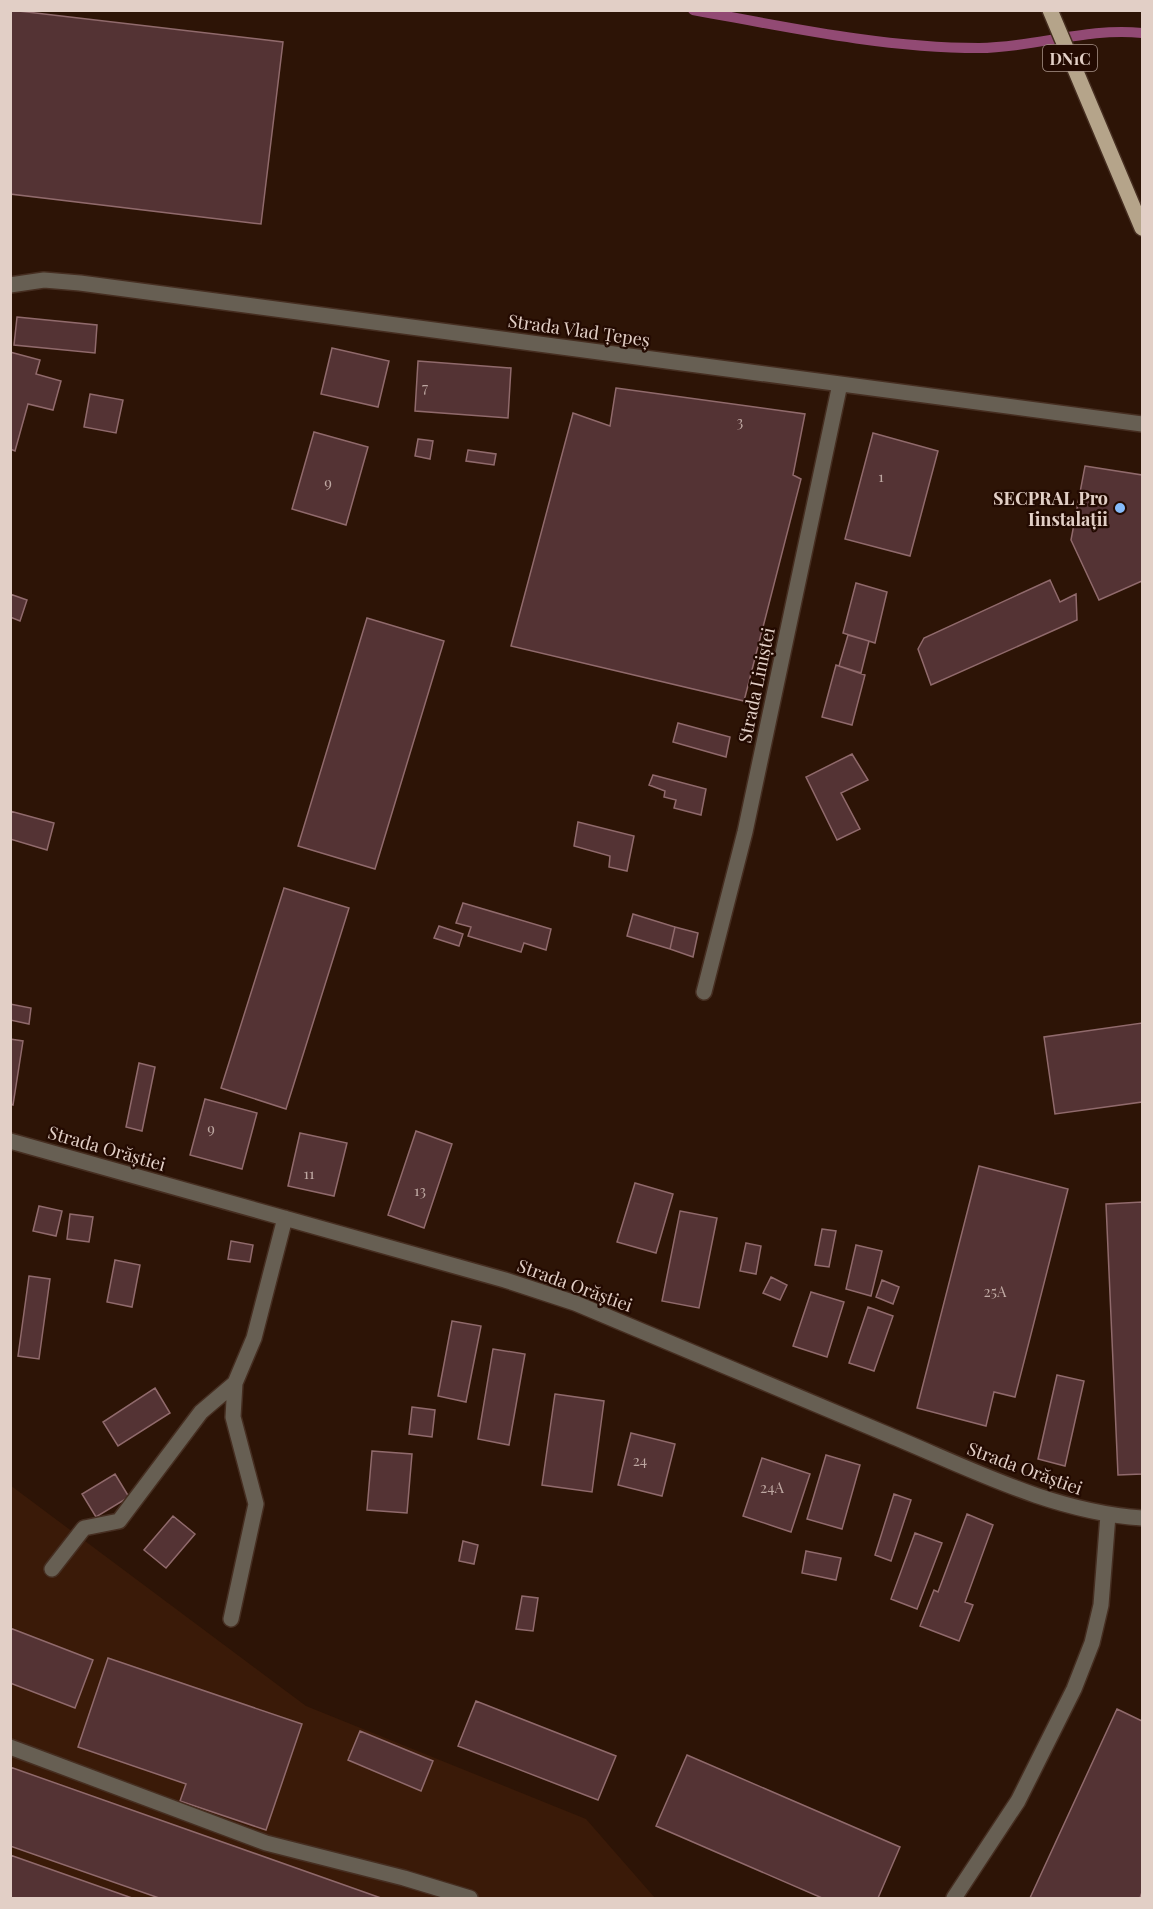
<svg xmlns="http://www.w3.org/2000/svg" width="1153" height="1909" font-family="'Playfair Display',serif">
<rect width="100%" height="100%" fill="#2d1406"/>
<path fill="#3a1a08" d="M10,1485L306,1706L586,1819L655,1898H11Z"/>
<g fill="none" stroke-linecap="round" stroke-linejoin="round">
<path stroke="#924a74" stroke-width="10" d="M693,10C787,27 883,48 979,48C1034,48 1087,27 1142,33"/>
</g>
<path fill="#543334" stroke="#906a6c" stroke-width="1.5" d="M10,10L283,42L261,224L10,194Z
M17,317L97,325L95,353L14,345Z
M332,348L389,361L378,407L321,394Z
M10,352L40,360L36,374L61,381L53,410L28,404L15,451L10,449Z
M418,361L511,368L508,418L415,411Z
M616,388L805,414L793,475L801,479L744,701L511,646L573,413L610,426Z
M90,394L123,400L116,433L84,427Z
M314,432L368,447L346,525L292,509Z
M873,433L938,451L910,556L845,539Z
M418,439L433,441L430,459L415,456Z
M468,450L496,454L494,465L466,461Z
M1085,466L1142,475V581L1099,600L1071,540Z
M1050,580L1060,602L1076,594L1077,620L931,685L918,649L924,638Z
M856,583L887,592L875,643L843,633Z
M10,594L27,600L20,621L10,617Z
M367,618L444,641L375,869L298,846Z
M848,635L869,641L861,673L839,666Z
M836,665L865,675L852,725L822,717Z
M678,723L730,737L726,757L673,742Z
M852,754L868,780L841,793L860,829L837,840L806,777Z
M653,775L706,789L701,815L674,808L676,800L664,797L665,791L649,785Z
M10,811L54,823L47,850L10,839Z
M578,822L634,836L627,871L609,867L610,856L574,846Z
M284,888L349,908L286,1109L221,1088Z
M463,903L551,929L546,950L524,943L521,952L468,936L471,927L456,923Z
M633,914L675,927L670,949L627,936Z
M439,926L463,934L459,946L434,938Z
M675,927L698,933L693,957L670,949Z
M10,1004L31,1008L29,1024L10,1020Z
M1142,1023V1102L1055,1114L1044,1037Z
M10,1039L23,1041L13,1105L10,1104Z
M139,1063L155,1067L142,1131L126,1127Z
M205,1099L257,1113L242,1169L190,1155Z
M416,1131L452,1144L424,1228L388,1215Z
M300,1133L347,1143L334,1196L288,1186Z
M979,1166L1068,1189L1015,1397L994,1392L986,1426L917,1408Z
M635,1183L673,1194L656,1253L617,1242Z
M1142,1202V1474L1118,1475L1106,1204Z
M39,1206L62,1211L56,1236L33,1231Z
M680,1211L717,1218L699,1308L662,1301Z
M70,1214L93,1217L89,1242L67,1239Z
M822,1229L836,1231L829,1267L815,1265Z
M231,1241L253,1245L250,1262L228,1259Z
M746,1243L761,1246L756,1274L740,1271Z
M856,1245L882,1251L871,1296L846,1289Z
M115,1260L140,1265L132,1307L107,1302Z
M29,1276L50,1279L39,1359L18,1356Z
M771,1277L787,1285L780,1300L763,1293Z
M882,1280L899,1287L893,1304L876,1297Z
M811,1292L844,1302L827,1357L793,1346Z
M868,1307L893,1316L874,1371L849,1363Z
M452,1321L481,1326L466,1402L438,1396Z
M493,1349L525,1354L509,1445L478,1439Z
M1057,1375L1084,1381L1065,1466L1038,1459Z
M155,1388L170,1413L118,1446L103,1422Z
M555,1394L604,1401L592,1492L542,1485Z
M412,1407L435,1410L432,1437L409,1434Z
M631,1433L675,1444L662,1496L618,1485Z
M372,1451L412,1454L407,1513L367,1510Z
M826,1455L860,1465L842,1529L807,1519Z
M762,1458L810,1474L791,1532L743,1516Z
M115,1474L129,1497L96,1517L82,1494Z
M894,1494L911,1500L891,1561L875,1555Z
M967,1514L993,1525L965,1602L973,1605L959,1641L920,1626L934,1590L938,1592Z
M173,1516L195,1534L166,1568L144,1550Z
M915,1533L942,1543L917,1609L891,1599Z
M463,1541L478,1545L474,1564L459,1561Z
M806,1551L841,1558L836,1580L802,1573Z
M522,1596L538,1598L533,1631L516,1629Z
M10,1628L93,1660L75,1708L10,1683Z
M108,1658L302,1724L266,1830L180,1801L186,1784L78,1747Z
M476,1701L616,1756L598,1800L458,1746Z
M1117,1709L1142,1721V1892L1140,1898H1030Z
M360,1731L433,1761L421,1791L348,1760Z
M687,1755L900,1847L878,1898H822L656,1826Z
M10,1767L381,1898H159L10,1846Z
M10,1855L132,1898H10Z"/>
<g fill="none" stroke-linecap="round" stroke-linejoin="round">
<g stroke="#462e21" stroke-width="18">
<path id="minor" d="M10,285L44,280L80,283L1142,424
M704,992L745,832L840,384
M10,1141L505,1280L575,1303C680,1347 784,1391 889,1435C971,1469 1053,1512 1142,1518
M52,1569L84,1528L119,1521L201,1412L235,1383L254,1338L285,1218
M231,1619L256,1504L233,1417L235,1383
M10,1747L266,1843L404,1878L470,1898
M954,1898L1018,1801L1074,1689L1092,1643L1101,1605L1108,1515"/>
</g>
<g stroke="#462e21" stroke-width="18">
<path id="major" d="M1050,10L1142,228"/>
</g>
<use href="#minor" stroke="#675f53" stroke-width="15"/>
<use href="#major" stroke="#b5a48a" stroke-width="15"/>
</g>
<circle fill="#85bbfb" stroke="#230a01" stroke-width="2" cx="1120" cy="508" r="6"/>
<g text-anchor="middle" dominant-baseline="central" stroke-width="4.5" stroke-linejoin="round" paint-order="stroke">
<g font-size="15" fill="#bea8a2">
<text x="425" y="387">7</text>
<text x="740" y="421">3</text>
<text x="881" y="476">1</text>
<text x="328" y="482">9</text>
<text x="211" y="1128">9</text>
<text x="309" y="1173">11</text>
<text x="420" y="1190">13</text>
<text x="995" y="1291">25A</text>
<text x="640" y="1460">24</text>
<text x="772" y="1487">24A</text>
</g>
<rect fill="#230a01" stroke="#a9948b" stroke-width="1.5" x="1043" y="45" width="54" height="26" rx="4.5"/>
<g font-size="16" font-weight="bold" fill="#e2cfc6">
<text x="1070" y="58">DN1C</text>
</g>
<g font-size="18" fill="#e2cfc6" stroke="#230a01">
<text transform="translate(579 330) rotate(8)">Strada Vlad Țepeș</text>
<text transform="translate(756 685) rotate(-78)">Strada Liniștei</text>
<text transform="translate(107 1148) rotate(16)">Strada Orăștiei</text>
<text transform="translate(575 1285) rotate(20)">Strada Orăștiei</text>
<text transform="translate(1025 1468) rotate(20)">Strada Orăștiei</text>
</g>
<g font-size="18" font-weight="bold" fill="#e2cfc6" stroke="#230a01" text-anchor="end">
<text x="1108" y="498">SECPRAL Pro<tspan x="1108" dy="21">Iinstalații</tspan></text>
</g>
</g>
<rect width="1153" height="1909" fill="none" stroke="#e2cfc6" stroke-width="24"/>
</svg>
